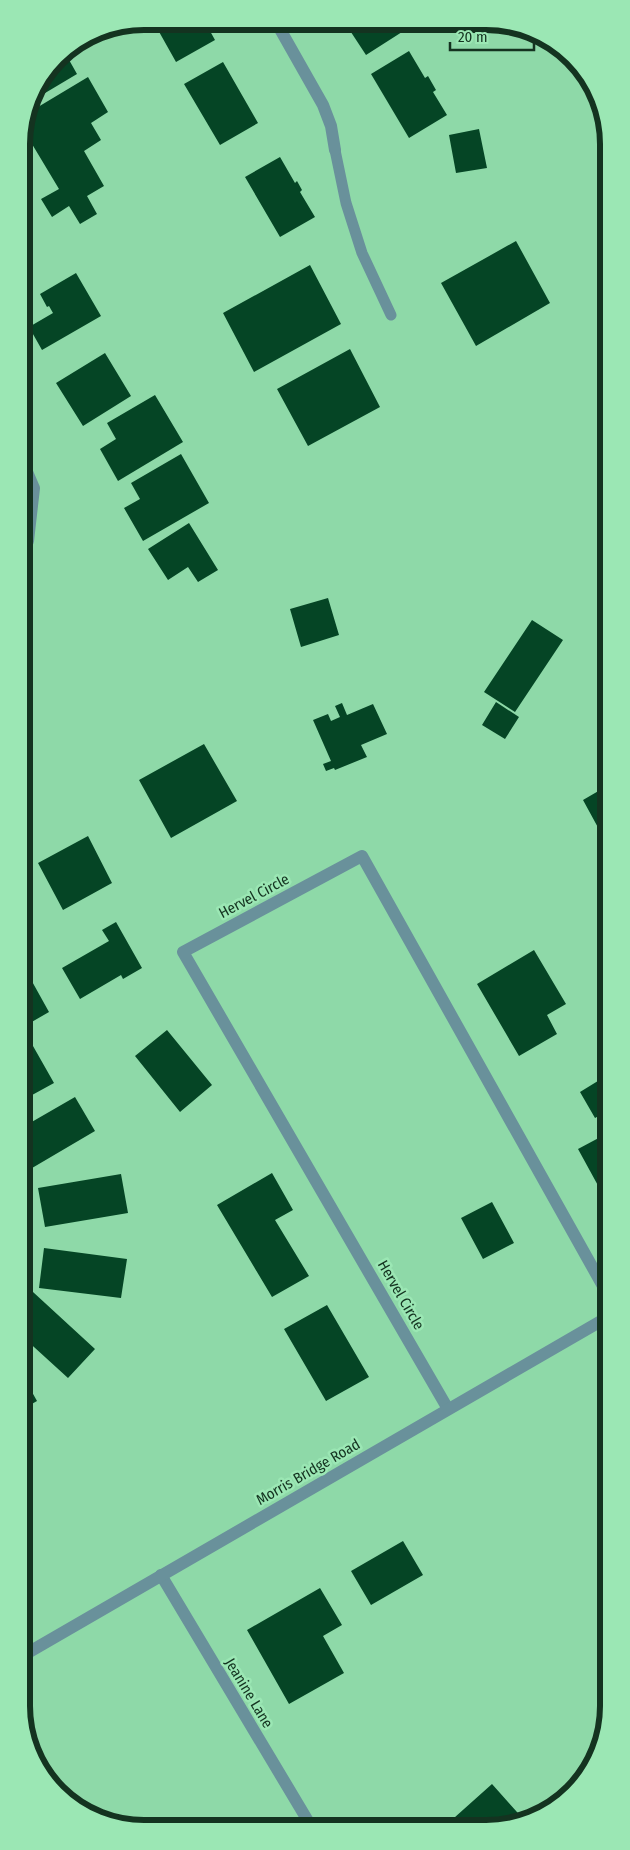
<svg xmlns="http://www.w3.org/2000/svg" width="630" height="1850" font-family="'Fira Sans Condensed',sans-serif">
<rect width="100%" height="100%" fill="#8ed9a8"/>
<path fill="#054525" d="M153,21L205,22L215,40L176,62Z
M345,23H396L402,32L366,55Z
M64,51L77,74L30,102L34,90Z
M409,51L425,78L428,76L436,90L433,92L447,115L409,138L371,74Z
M223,62L258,123L220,145L184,84Z
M88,77L108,112L91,123L101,140L84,151L104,186L87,196L97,214L80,224L69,206L52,217L41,199L59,189L23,129L28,113Z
M479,129L487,168L456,173L449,135Z
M280,157L295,183L297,181L302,190L300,192L315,217L280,237L245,177Z
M516,241L550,303L476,346L441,283Z
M310,265L341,324L254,372L223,313Z
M76,273L101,316L42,350L29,327L53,313L49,306L47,307L40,294Z
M350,349L380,407L308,446L277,389Z
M105,353L131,396L83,426L56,383Z
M155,395L183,442L118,481L100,449L116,439L107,423Z
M181,454L209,503L143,541L124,508L140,499L131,483Z
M189,523L218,570L198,582L188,567L168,580L148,549Z
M328,598L339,635L301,647L290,609Z
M532,620L563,640L515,712L484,692Z
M496,702L519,717L505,739L482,725Z
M342,703L347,715L373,704L387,734L361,745L367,757L335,770L334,768L326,771L323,764L331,761L313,720L328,714L331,721L340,717L335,706Z
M204,744L237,801L171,838L139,780Z
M607,786V844L583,800Z
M88,836L112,883L63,910L38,863Z
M116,922L142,968L123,979L121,975L80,999L62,968L109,941L102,930Z
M534,950L566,1004L547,1015L557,1034L519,1056L477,984Z
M29,976L49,1012L23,1027V979Z
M167,1030L212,1085L180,1112L135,1056Z
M33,1046L54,1083L23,1100V1052Z
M606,1076L608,1111L595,1118L580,1092Z
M75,1097L95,1131L27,1171L23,1165V1127Z
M608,1133V1187L601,1191L578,1149Z
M272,1173L293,1210L275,1220L309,1276L272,1297L217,1205Z
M121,1174L128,1213L45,1227L38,1188Z
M492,1202L514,1243L483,1259L461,1218Z
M44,1248L127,1259L121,1298L39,1288Z
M33,1292L95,1349L68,1378L23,1337V1302Z
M327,1305L369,1377L326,1401L284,1329Z
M23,1376L37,1401L23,1409Z
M403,1541L423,1575L371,1605L351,1571Z
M320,1588L342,1625L323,1636L344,1673L289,1704L247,1630Z
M492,1784L525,1821L510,1826H445Z"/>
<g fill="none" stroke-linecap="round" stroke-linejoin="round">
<path stroke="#69919b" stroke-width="11" d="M335,150L346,203L362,253L391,315"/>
<path stroke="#69919b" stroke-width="12" d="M276,22L323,105L331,126L335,150
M22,460L34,488L28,541
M448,1409L183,952L362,856L608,1295
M161,1575L311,1826"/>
<path stroke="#69919b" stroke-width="12" d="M24,1655L608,1317"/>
</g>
<g text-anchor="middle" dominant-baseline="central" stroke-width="5" stroke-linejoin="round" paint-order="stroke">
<g font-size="15" fill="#143320" stroke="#9be7b4">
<text transform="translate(254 896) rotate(-28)">Hervel Circle</text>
<text transform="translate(401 1295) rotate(60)">Hervel Circle</text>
<text transform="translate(308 1472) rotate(-30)">Morris Bridge Road</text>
<text transform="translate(249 1693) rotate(59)">Jeanine Lane</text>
</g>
</g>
<path d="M0 0H630V1850H0ZM144 30H486A114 114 0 0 1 600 144V1706A114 114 0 0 1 486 1820H144A114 114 0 0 1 30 1706V144A114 114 0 0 1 144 30Z" fill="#9be7b4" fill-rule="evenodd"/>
<path fill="none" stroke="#143320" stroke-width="6" d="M144 30H486A114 114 0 0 1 600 144V1706A114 114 0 0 1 486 1820H144A114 114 0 0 1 30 1706V144A114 114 0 0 1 144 30Z"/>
<path d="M450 42v8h84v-8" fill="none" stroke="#143320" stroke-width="2.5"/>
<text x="458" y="42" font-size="15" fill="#143320" stroke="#9be7b4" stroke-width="4" paint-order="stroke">20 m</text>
</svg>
